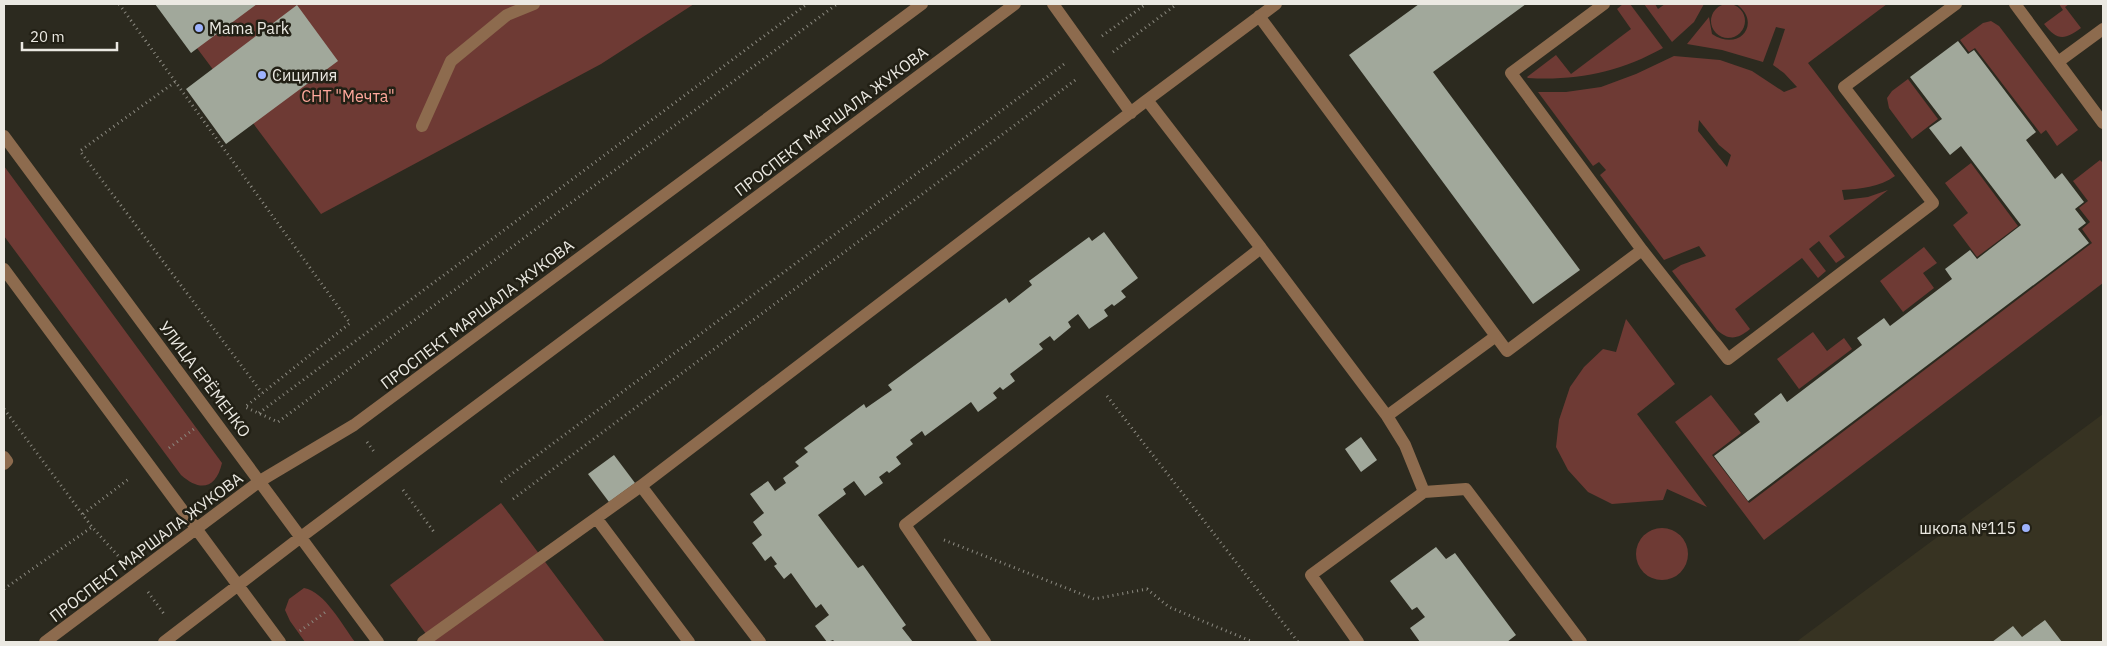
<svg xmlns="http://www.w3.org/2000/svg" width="2107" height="646" font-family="'IBM Plex Sans',sans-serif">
<rect width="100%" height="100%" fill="#2c2a1f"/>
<path fill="#373322" d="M2103,414V642H1796Z"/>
<path fill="#6e3a34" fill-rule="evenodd" d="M1711 21a17 17 0 1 1 34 0a17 17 0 1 1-34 0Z
M164,4H694L601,64L321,214Z
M1623,4H1630L1663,48C1620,72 1576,81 1528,78L1527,77L1556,55L1571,74L1631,29L1617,9Z
M1644,4H1655L1658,9L1665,4H1704L1694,22L1672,42Z
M1736,4H1887L1808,63L1895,176C1880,187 1860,189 1842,190L1844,200L1868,197L1888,190L1829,236L1845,257L1836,263L1819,241L1809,249L1826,271L1818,278L1802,258L1735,309L1750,329C1738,339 1729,341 1717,330L1672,271L1681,265L1706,256L1699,246L1664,260L1600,175L1606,170L1599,162L1593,166L1538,92H1566L1601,87L1636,74L1674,56L1720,60L1752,71L1784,92L1797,87L1784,73L1773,65L1785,29L1776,27L1763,62L1722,50L1687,44L1709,17L1712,34C1741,53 1762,21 1736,4ZM1699,120L1719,145L1731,155L1727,167L1698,131Z
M2059,4H2069L2065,7L2081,28C2065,40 2057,41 2044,24L2063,10Z
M1991,21L1999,26L2078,130L2057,146L2046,130L2041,134L1975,48L1969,52L1960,40L1983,23Z
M1908,79L1938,119L1912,139L1889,108L1887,98L1892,91Z
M2100,160L2103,163V283L1764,540L1675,422L1711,395L1741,433L1712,455L1749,503L2092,243L2082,229L2090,222L2079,208L2088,201L2073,181Z
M1971,163L2018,226L1977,257L1953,225L1968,213L1945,183Z
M4,166L222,463C216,489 200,492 181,475L4,236Z
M1924,247L1937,263L1923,273L1934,288L1903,312L1880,281Z
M1626,319L1675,384L1637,414L1707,507L1667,489L1663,500L1612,504L1588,492L1568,470L1556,447L1559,420L1570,387L1584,367L1603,349L1616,352Z
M1813,332L1827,351L1844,338L1852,349L1799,389L1777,359Z
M501,503L605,642H432L390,585Z
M1636 554a26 26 0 1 1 52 0a26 26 0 1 1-52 0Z
M304,588C325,592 342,625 355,642H305L290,621L285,610L289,599Z"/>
<path fill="#a1a89b" d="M155,4H257L191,53Z
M1419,4H1526L1433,72L1580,270L1533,304L1349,55Z
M297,5L338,61L226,144L186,89Z
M1958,41L1968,54L1974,50L2036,132L2026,140L2055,179L2062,173L2084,202L2075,209L2086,223L2078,229L2089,243L1748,501L1714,456L1760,422L1754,414L1781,393L1787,402L1862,345L1857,338L1884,318L1890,326L1952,279L1945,269L1970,250L1977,259L2021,225L1961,146L1950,155L1929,128L1942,119L1910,77Z
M1104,232L1138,278L1121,291L1126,297L1114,306L1112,304L1104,310L1108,316L1089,329L1078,314L1068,322L1071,327L1054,341L1050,336L1039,344L1043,349L1010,374L1015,381L1003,390L1000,387L993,393L997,398L978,412L971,402L925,436L922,431L910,440L913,444L896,457L901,464L889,473L887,471L879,477L883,483L865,496L854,481L843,489L846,494L818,515L858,568L863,565L906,625L902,628L913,642H835L833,640L827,642L815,626L829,615L821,604L816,608L791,573L784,579L774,566L777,564L771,556L765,561L752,543L762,535L753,522L764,513L750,494L768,481L775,491L786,483L783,478L799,466L795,462L808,452L804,448L864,404L866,408L892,390L888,385L1006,298L1009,303L1032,285L1029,281L1089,237L1092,241Z
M1361,437L1377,460L1361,472L1345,449Z
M614,455L635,483L609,502L588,474Z
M1436,547L1446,559L1455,553L1516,635L1507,642H1420L1410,628L1425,617L1417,607L1412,610L1390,581Z
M2045,620L2062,642H1992L2013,626L2022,637Z"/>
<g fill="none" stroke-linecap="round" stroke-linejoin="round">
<path stroke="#8d8b82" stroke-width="3" stroke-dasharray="1 4" stroke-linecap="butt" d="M119,4L350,323L245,407L278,422L837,4
M1102,36L1146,4
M1113,52L1177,4
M175,82L80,151L262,393
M1107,396L1298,642
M4,409L92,527L120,558
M259,413L807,4
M367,442L375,453
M169,448L194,429
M501,482L1067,62
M403,490L434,532
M513,499L1078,78
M83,514L130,478
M944,540L1094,599L1147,589L1169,607L1253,642
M4,589L92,527
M148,592L164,614
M300,631L327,611"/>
<path stroke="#8d6b4e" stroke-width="12" d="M1053,4L1131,113
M1604,4L1511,73L1642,250L1728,359L1933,203L1844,87L1956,4
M2015,4L2103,123
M1259,16L1507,351L1642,250
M2058,62L2103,29
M1147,100L1276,4
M422,126L451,61L507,15L534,4
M4,136L378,642
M1261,248L1387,416L1405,445L1424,492L1311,575L1358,642
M4,269L280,642
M1387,416L1496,336
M4,457L7,461L4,464
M1424,492L1466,489L1581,642
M597,519L689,642
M45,642L260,481L354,425L922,4
M164,642L301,537L1015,4
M423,642L641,486
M760,642L641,486L1147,100L1261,248L905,525L985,642"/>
</g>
<g fill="#9eb3fd" stroke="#222015" stroke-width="2">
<circle cx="199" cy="28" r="5"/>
<circle cx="262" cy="75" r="5"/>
<circle cx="2026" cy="528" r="5"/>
</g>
<g text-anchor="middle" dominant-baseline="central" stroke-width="5" stroke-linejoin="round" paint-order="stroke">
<g font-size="16" fill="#ebe9e2" stroke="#222015" text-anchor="start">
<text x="209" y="28">Mama Park</text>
<text x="272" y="75">Сицилия</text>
<text x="2016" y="528" text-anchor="end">школа №115</text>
</g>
<g font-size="16" fill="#ffa89c" stroke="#222015">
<text x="348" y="96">СНТ "Мечта"</text>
</g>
<g font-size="16" fill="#ebe9e2" stroke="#222015">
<text transform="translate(831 121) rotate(-37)">ПРОСПЕКТ МАРШАЛА ЖУКОВА</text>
<text transform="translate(477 314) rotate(-37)">ПРОСПЕКТ МАРШАЛА ЖУКОВА</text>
<text transform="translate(205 379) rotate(53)">УЛИЦА ЕРЁМЕНКО</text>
<text transform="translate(146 547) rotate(-37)">ПРОСПЕКТ МАРШАЛА ЖУКОВА</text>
</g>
</g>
<rect width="2107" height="646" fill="none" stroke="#ebe9e2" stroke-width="10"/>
<path d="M22 42v8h95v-8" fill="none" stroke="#ebe9e2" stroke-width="2.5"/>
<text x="30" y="42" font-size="15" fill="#ebe9e2" stroke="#222015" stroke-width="4" paint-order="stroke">20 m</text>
</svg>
